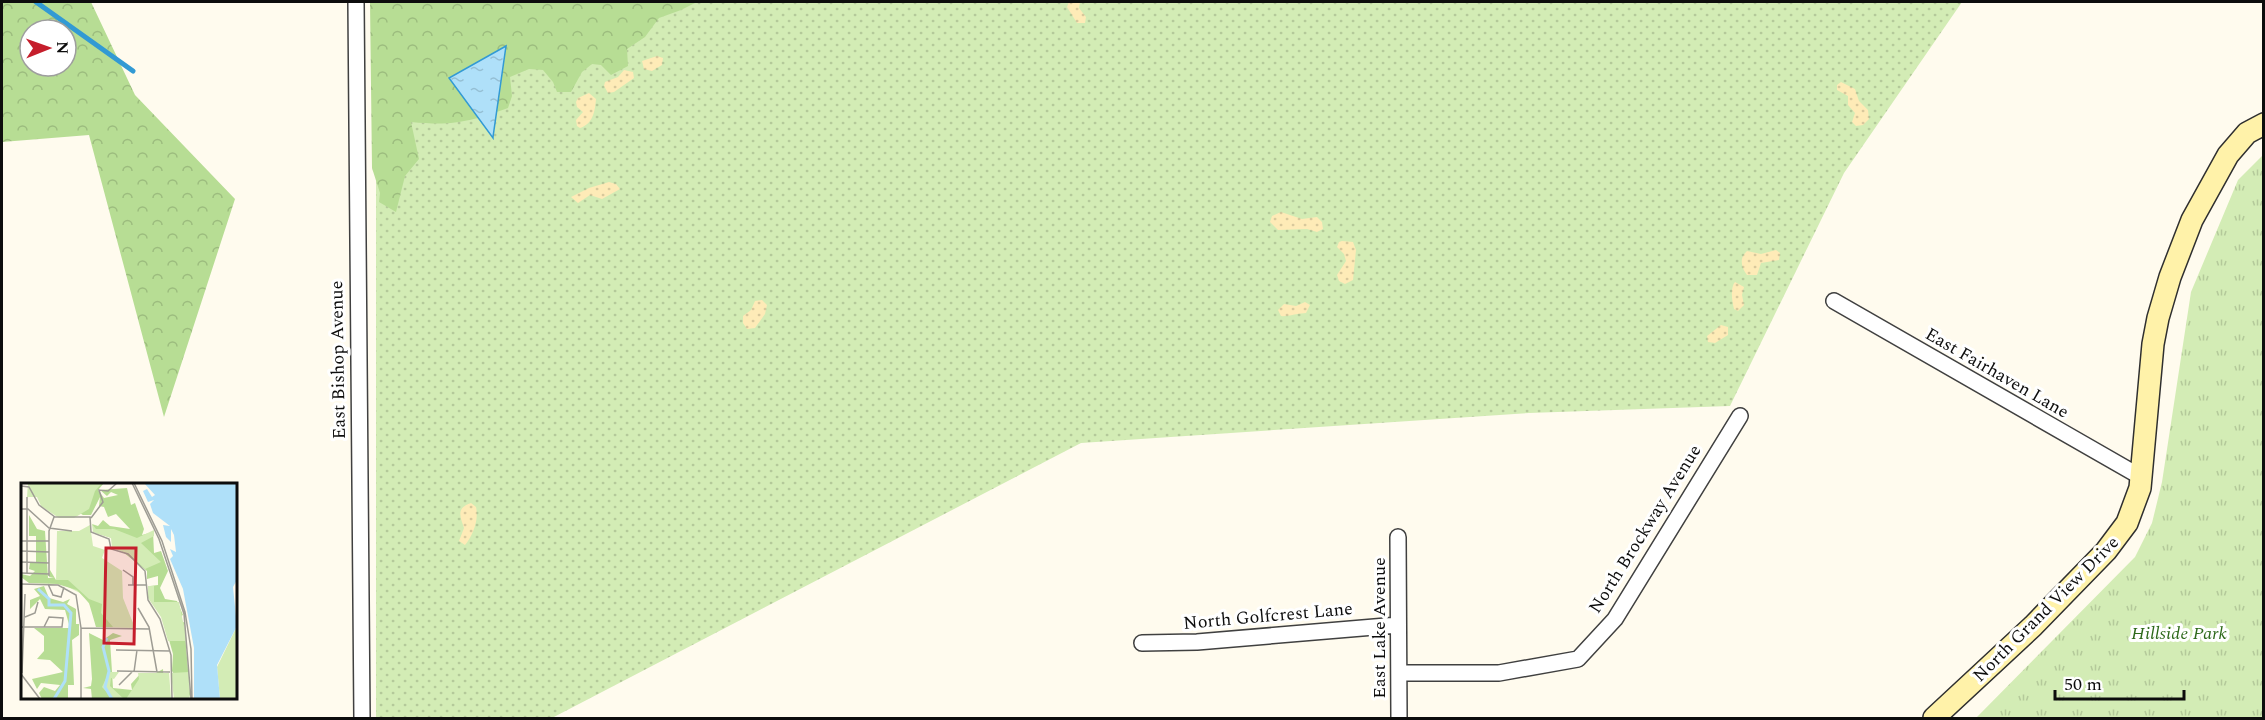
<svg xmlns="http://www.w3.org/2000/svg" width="2265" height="720" font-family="Spectral,serif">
<defs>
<pattern id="grass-dots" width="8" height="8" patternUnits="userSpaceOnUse" patternTransform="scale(1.5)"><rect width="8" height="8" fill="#d3ecb5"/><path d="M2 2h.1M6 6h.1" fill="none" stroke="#b4c99a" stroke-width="1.8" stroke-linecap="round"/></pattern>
<pattern id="forest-crowns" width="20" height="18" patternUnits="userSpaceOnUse" patternTransform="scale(1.5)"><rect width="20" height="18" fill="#b7dd94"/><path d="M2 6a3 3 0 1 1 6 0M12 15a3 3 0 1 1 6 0" fill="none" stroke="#9cbc7e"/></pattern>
<pattern id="sand-dots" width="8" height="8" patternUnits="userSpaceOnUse" patternTransform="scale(1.5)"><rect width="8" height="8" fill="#feebb7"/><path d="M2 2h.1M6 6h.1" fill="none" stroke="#d8c89c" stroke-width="1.8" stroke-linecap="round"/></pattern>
<pattern id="park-tufts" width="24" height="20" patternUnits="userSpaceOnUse" patternTransform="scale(1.5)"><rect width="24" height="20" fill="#d3ecb5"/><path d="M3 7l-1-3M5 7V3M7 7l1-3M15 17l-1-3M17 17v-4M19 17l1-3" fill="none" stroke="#b4c99a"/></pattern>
<pattern id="water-ripples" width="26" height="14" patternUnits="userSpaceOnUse" patternTransform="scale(1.5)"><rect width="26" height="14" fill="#afe0f9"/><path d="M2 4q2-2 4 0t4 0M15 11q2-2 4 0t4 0" fill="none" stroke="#95bfd4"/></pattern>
</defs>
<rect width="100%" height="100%" fill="#fffbee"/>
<path fill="url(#grass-dots)" d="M376,2H1962L1844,173L1730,406L1529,413L1081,443L552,718H376Z"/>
<path fill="url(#forest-crowns)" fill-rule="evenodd" d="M2,2H91L135,95L235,199L164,417L89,135L2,142ZM30,30H66V66H30Z
M370,2H697L681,10L659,18L645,37L627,49L628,66L611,75L601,65L592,64L582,72L571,92H557L553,82L543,70L529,69L510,77L512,96L508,108C468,122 454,126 411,122L419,159L405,176L396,212L379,202L380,193L372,168Z"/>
<path fill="url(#sand-dots)" d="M1069,2H1080L1079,8L1086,17L1085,23H1077L1067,7Z
M657,56L663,58L662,65L652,71L644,69L642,61Z
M624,70L633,72L634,78L614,92L608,93L604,86L605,82L618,77Z
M1841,82L1855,89L1859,101L1868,110L1869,119L1863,125L1856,126L1852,122L1855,113L1848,105V96L1837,90V85Z
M589,93L596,99C595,111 593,124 580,128L577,126L576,120L583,112L577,107L576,102L578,98Z
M609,182L616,184L620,189L602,199L590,195L578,203L571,197L589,188Z
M1281,212L1302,219L1317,217L1322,222L1323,229L1317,232L1307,229L1278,230L1270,222L1272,216Z
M1342,241L1353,242L1356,250L1353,280L1345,284L1339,281L1337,275L1346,261L1344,254L1337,247L1339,242Z
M1776,250L1780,253L1779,260L1761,263L1757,275H1747C1741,267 1739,258 1747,251L1761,254Z
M1735,282L1744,287L1742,295L1744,305L1738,311L1734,309C1732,301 1730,288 1735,282Z
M762,300L767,305L765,314L755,328L747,329L743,323V316L751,310L755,301Z
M1305,302L1310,305L1306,313C1300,313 1285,317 1281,316L1278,310L1284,304L1296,306Z
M1721,325L1728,327V335L1715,343L1708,342L1707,336Z
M471,503L476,507C479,520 473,535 465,545L459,541L464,528C460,516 456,508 471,503Z"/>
<path fill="url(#park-tufts)" d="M2263,155V718H1976L2135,557L2152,523L2162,482L2191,292L2238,180Z"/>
<path fill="url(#water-ripples)" stroke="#329ad4" stroke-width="1.5" d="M506,46L493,137V138L449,78Z"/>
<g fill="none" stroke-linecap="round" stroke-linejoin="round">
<path stroke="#329ad4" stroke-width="5" d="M36,2L133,71"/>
<g stroke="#404040" stroke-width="18">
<path id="street" d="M356,2L362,718
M1834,301L2141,477
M1398,537L1399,718
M1142,643L1197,642L1398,625
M1399,673H1499L1578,659L1615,619L1740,416"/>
</g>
<g stroke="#2f2f2f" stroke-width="24">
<path id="secondary" d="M1934,718L2033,626L2106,551L2127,523L2140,488L2153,344L2158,318L2170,277L2192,220L2228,155L2247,133L2264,124"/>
</g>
<use href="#street" stroke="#fff" stroke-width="15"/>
<use href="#secondary" stroke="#fff2a9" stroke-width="21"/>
</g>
<g text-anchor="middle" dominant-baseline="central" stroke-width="6" stroke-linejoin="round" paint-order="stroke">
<g font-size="18" fill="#0d0d0d" stroke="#fff">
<text transform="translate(338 360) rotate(-91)">East Bishop Avenue</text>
<text transform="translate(1997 373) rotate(30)">East Fairhaven Lane</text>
<text transform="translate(1645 529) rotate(-58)">North Brockway Avenue</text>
<text transform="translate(2046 609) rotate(-45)">North Grand View Drive</text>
<text transform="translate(1268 616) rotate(-5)">North Golfcrest Lane</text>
<text transform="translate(1379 628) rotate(-90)">East Lake Avenue</text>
</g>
<g font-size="18" font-style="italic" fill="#2d691a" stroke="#fff">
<text x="2179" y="633">Hillside Park</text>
</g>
</g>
<g transform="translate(21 483)">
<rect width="216" height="216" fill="#fffbee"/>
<path d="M69,42L72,63L84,67L81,75L101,88L102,115L114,145L75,144L73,127L61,111L35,98L36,48H58Z" fill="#d3ecb5"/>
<path d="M8,0H83L77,7L83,15L97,12L90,9L86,13L79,7L106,5L110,22L114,20L123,46L121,52L132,49L133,70L140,68L147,88L139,105L144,116L156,118L162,132L153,137L132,119L129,103L137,102V93L126,96V88L93,62L91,55L75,50L71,41L77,43L82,37L89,43L109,46L95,31L87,34L83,24L78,23L79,14L70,32H62ZM8,32L16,46L24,48L27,95H33L28,94L29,87L35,97H47L68,116L81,121L80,130L92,144H75L68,120L56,107L36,101L8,100L0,94V91L9,93L14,88L8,86L9,80H15V53H8ZM23,103L28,115L42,119L49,116L46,121L55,126V141H58V152L51,157L53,202H47V216H21L18,210L23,204L34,208L39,202L20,200L16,206L11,196L42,189L29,177L16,176L23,168V153L13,145H49L44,127L24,126L19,116L9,126V117L19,113L13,106ZM163,139L169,211L168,216L151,188L152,171L145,146ZM68,150L82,157L92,150L101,153L89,157L92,205L111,207L110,201L120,190H135L142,186L144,216H71L70,206L62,205L70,203L71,196Z" fill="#b7dd94"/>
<path d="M7,0H81L74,8L68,26L53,35H38L20,23L16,14H6ZM71,41L75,46H93L116,55L133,47V53L120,60L140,79L124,86L108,71L91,65L90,55L72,49ZM127,103H133V119H158L166,158H147L140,134L127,115ZM216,143V216H199L196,184ZM88,189H98L93,196L90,195L89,203L103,216H92L81,204ZM168,189V216H153L150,190ZM117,190H148L150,216H105L118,196Z" fill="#d3ecb5"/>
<path d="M123,0H216V97L212,104L216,143L196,182L199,216H173V165L162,106L149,76L152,73L149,66L155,69L153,52L150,46V59L145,54L142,42L149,43L132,30L129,21L133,17L127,19L122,8L126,6L131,14L134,12Z" fill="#afe0f9"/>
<path fill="none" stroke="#afe0f9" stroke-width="3" d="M17,106L28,116V122H43L50,130L44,198L33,216M86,155L82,164L88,188L84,204L91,216"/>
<path fill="none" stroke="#9e9c94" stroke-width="1.5" d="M111,0L138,56L163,131L170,216M113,0L141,58L164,129L170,166L171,216M0,3L8,4L18,22L34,34H69L70,49L88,56L90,66L107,71L124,88L127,117L139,136L150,172L151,216M0,26H7L28,45L51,48M70,35L82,19L78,7L87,8L96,0M0,58H28M0,68L28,69M0,79L28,80M102,87L112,94V102M0,90L28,91M6,90V14M28,93V48L33,34M0,101L37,102L55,112L60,145V216M27,101L32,112L40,114L43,104M107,102H126M117,125L128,144L136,189M4,134L14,130L17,119M0,144H41L42,135L28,134L23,144M60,145L129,146M95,167L149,168M96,188L149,189M113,189L116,167M1,190L4,111M0,191L19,216M98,202L111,189"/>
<path fill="#c51e2c" fill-opacity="0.15" stroke="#c51e2c" stroke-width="3" d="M85,65H115L113,161L83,160Z"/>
<rect width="216" height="216" fill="none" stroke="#0d0d0d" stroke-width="3"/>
</g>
<rect width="2265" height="720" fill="none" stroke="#0d0d0d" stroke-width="6"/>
<g transform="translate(48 48) rotate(89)"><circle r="28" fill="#ffffff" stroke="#9e9e9e" stroke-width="1.5"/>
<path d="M0-4.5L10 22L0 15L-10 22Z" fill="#c51e2c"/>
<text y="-9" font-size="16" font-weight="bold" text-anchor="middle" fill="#0d0d0d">N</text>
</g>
<path d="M2055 690v9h129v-9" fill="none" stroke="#0d0d0d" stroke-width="3"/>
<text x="2064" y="690" font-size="18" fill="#0d0d0d" stroke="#ffffff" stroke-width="4.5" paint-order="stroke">50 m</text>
</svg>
